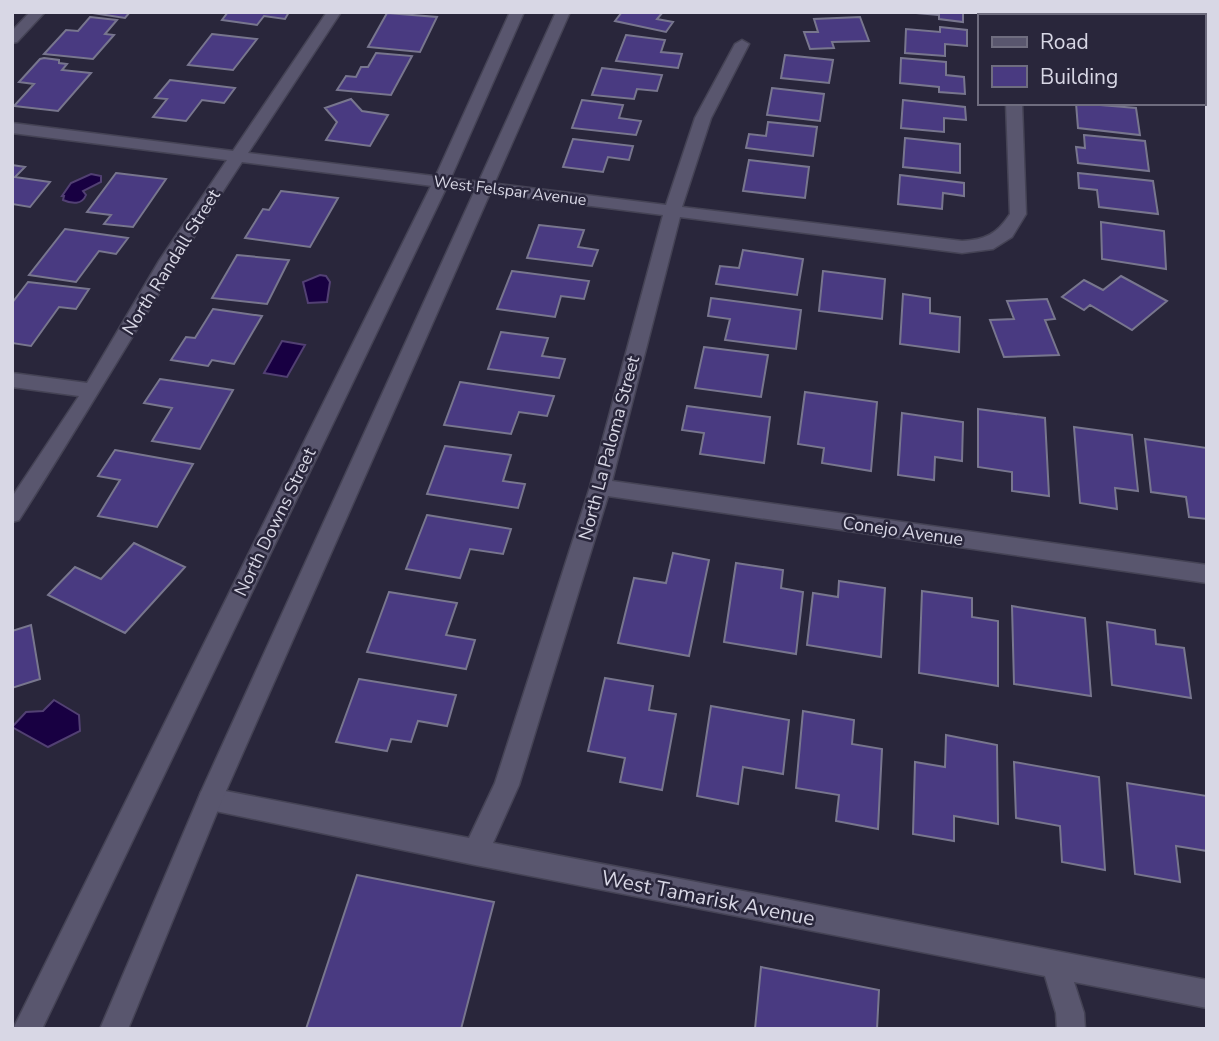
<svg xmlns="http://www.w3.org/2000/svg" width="1219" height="1041" font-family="'Nunito Sans',sans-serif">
<rect width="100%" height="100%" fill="#29263b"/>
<path fill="#180042" stroke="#524073" stroke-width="2" d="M91,174L101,176V182L83,191L86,195C82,205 72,204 63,200L64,196H62L71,183Z
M320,275L326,276L330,282L327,302L308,303L303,282Z
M282,341L305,345L287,377L264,373Z
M54,700L79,715L80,731L48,747L12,727L26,712L43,711Z"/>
<path fill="#493a81" stroke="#78768e" stroke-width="2" d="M86,12H130L125,18Z
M228,12H289L285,19L264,16L257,25L222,20Z
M622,12H663L657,19L673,22L666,32L615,21Z
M963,12V22L939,19V15L916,13Z
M1085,12H1123V16H1085Z
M387,13L437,17L420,52L368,47Z
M90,17L117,20L105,34L114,35L93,59L44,54L66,30L78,31Z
M860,17L869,41L832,42L834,48L810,49L804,32H818L814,19Z
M940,27L967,30V46L945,44V56L905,53L906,29L940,32Z
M212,34L257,39L233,70L188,65Z
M626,35L665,40L661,52L682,54L678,68L616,61Z
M376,53L412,56L391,95L337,90L346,76L356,77L361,67H368Z
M785,55L833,60L829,83L781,78Z
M44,58L59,60V63L67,64L62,70L91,73L58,111L14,106L34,84L19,82L40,59Z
M901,58L946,62V75L964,77L965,94L939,92V87L900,83Z
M602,68L662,75L657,91L637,89L634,99L592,95Z
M170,80L235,88L224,103L202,100L186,121L153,117L167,99L155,98Z
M772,88L824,94L820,121L767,115Z
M351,99L362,111L388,115L370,146L326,140L337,122L325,108Z
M582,100L623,105L619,118L641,121L636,135L572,128Z
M903,100L965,107L966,120L944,118V132L901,128Z
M1076,103L1136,108L1140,135L1078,128Z
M768,122L817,127L813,156L746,148L749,134L766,136Z
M1084,135L1145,141L1149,171L1078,163L1076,147L1085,148Z
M905,138L960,144V173L903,167Z
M573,139L633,146L629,160L608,157L603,172L563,167Z
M749,160L809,167L805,198L743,191Z
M12,165L25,167L15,177L50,182L30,207L12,204Z
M116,173L166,179L133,227L104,224L111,215L87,212Z
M1078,173L1153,181L1158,214L1099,207L1097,190L1079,188Z
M900,175L964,183V196L943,193L942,209L898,204Z
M281,191L338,198L310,247L245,238L263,209L269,210Z
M1101,222L1164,231L1166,269L1102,259Z
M539,225L584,230L578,247L598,250L592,266L527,258Z
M65,229L128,238L116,254L99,251L76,282L29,275Z
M743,250L803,259L797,295L716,284L720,266L739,268Z
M237,255L289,260L267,304L212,298Z
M512,271L589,281L584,299L561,296L555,317L497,309Z
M823,271L885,279L882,319L819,311Z
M1121,276L1167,301L1132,330L1090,305L1084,310L1062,297L1084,280L1103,290Z
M28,282L89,289L76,309L59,307L31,346L12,343V303Z
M903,294L930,298V313L960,317L959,352L900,344Z
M711,298L801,310L796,349L725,340L730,319L708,316Z
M1047,299L1055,319L1045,320L1059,355L1004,357L990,320L1014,319L1007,301Z
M213,309L262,316L234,364L212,360L208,366L171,360L186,337L195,338Z
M501,332L548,338L542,356L565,359L559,378L488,369Z
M704,347L768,355L761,397L695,388Z
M160,379L233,390L200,449L152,441L172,408L144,403Z
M460,382L554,396L547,416L519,412L511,434L444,425Z
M805,392L877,402L871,471L822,463L824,448L798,444Z
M687,406L770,417L764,463L700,454L704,433L682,430Z
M978,409L1045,418L1049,496L1012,491V472L978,467Z
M902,413L963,422L962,461L935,457L934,480L898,475Z
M1074,427L1132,435L1138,491L1115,488L1117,509L1080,503Z
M1145,439L1207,448V519L1189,517L1186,497L1151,492Z
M445,446L511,455L503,481L525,484L518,508L427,494Z
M115,450L193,464L157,527L98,516L120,480L98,476Z
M427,515L511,529L503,554L470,549L460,578L406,569Z
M134,543L185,567L125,633L48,595L75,567L101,579Z
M673,553L709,560L689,656L618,643L634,578L666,583Z
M736,563L783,570L781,588L803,592L796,654L724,642Z
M839,581L885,588L881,657L807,645L813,593L838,597Z
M922,591L972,598V617L998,621V686L919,673Z
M389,592L457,603L446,635L475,640L466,669L367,652Z
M1012,606L1085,618L1091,696L1014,684Z
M1107,622L1155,630L1156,644L1184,648L1191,698L1112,685Z
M31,625L40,679L12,688V631Z
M605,678L653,686L649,710L676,714L662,790L620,782L625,758L588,751Z
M359,679L456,695L447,726L418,721L411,742L391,739L387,751L336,742Z
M711,706L789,720L783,774L743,767L738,804L697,796Z
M803,711L854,720L852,744L882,749L878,829L836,821L839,795L796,788Z
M946,735L997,745L998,824L954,816V841L913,834L915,762L945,767Z
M1014,762L1099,777L1105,870L1062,862L1060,826L1016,818Z
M1127,783L1207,796V851L1176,846L1180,882L1135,874Z
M357,875L494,902L461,1029H306Z
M761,967L879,990L877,1029H755Z"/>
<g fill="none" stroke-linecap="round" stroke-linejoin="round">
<g stroke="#454355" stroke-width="3">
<path id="minor" d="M30,12H45L17,42L12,43V31Z
M327,12H341L248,153L666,205L695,118L735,44L742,40L749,44L711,118L682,207L962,241C985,240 997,234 1010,214L1006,103H1022L1026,214L1012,237L993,249L962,253L680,217L612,481L1207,565V583L608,496L519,785L493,843L1207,980V1008L1074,982L1084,1013L1085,1029H1057L1056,1013L1045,976L475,865L201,808L198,800L201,792L210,788L469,838L495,783L590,487L663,215L242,162C165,279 95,401 19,520L12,522V497L79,396L12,387V373L87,383L159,261L227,160L12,133V123L233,151Z
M1004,12H1018V16H1004Z"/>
</g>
<g stroke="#454355" stroke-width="3">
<path id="secondary" d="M510,12H524L449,182L42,1029H13L433,182Z
M556,12H570L222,800L128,1029H100L201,792Z"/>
</g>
<use href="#minor" fill="#59566e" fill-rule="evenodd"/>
<use href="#secondary" fill="#59566e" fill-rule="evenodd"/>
</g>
<g text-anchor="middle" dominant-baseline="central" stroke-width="5" stroke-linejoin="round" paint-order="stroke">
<g font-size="16" fill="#d8d7e5" stroke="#29263b">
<text transform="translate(510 191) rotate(7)">West Felspar Avenue</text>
</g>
<g font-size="18" fill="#d8d7e5" stroke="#29263b">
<text transform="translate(171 262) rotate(-58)">North Randall Street</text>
<text transform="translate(609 448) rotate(-75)">North La Paloma Street</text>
<text transform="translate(275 522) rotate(-64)">North Downs Street</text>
<text transform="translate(903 531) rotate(8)">Conejo Avenue</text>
</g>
<g font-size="21" fill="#d8d7e5" stroke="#29263b">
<text transform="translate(708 898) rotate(11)">West Tamarisk Avenue</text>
</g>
</g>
<rect width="1219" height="1041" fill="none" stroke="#d8d7e5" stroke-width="28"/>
<rect x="978" y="14" width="228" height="91" fill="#29263b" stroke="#6f6d7f" stroke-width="2"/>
<rect x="992" y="37" width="35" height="10" fill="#59566e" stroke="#6f6d7f" stroke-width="2"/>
<text x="1040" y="49" font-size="21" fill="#d8d7e5">Road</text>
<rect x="992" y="66" width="35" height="21" fill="#493a81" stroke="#6f6d7f" stroke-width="2"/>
<text x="1040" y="84" font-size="21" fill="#d8d7e5">Building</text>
</svg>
